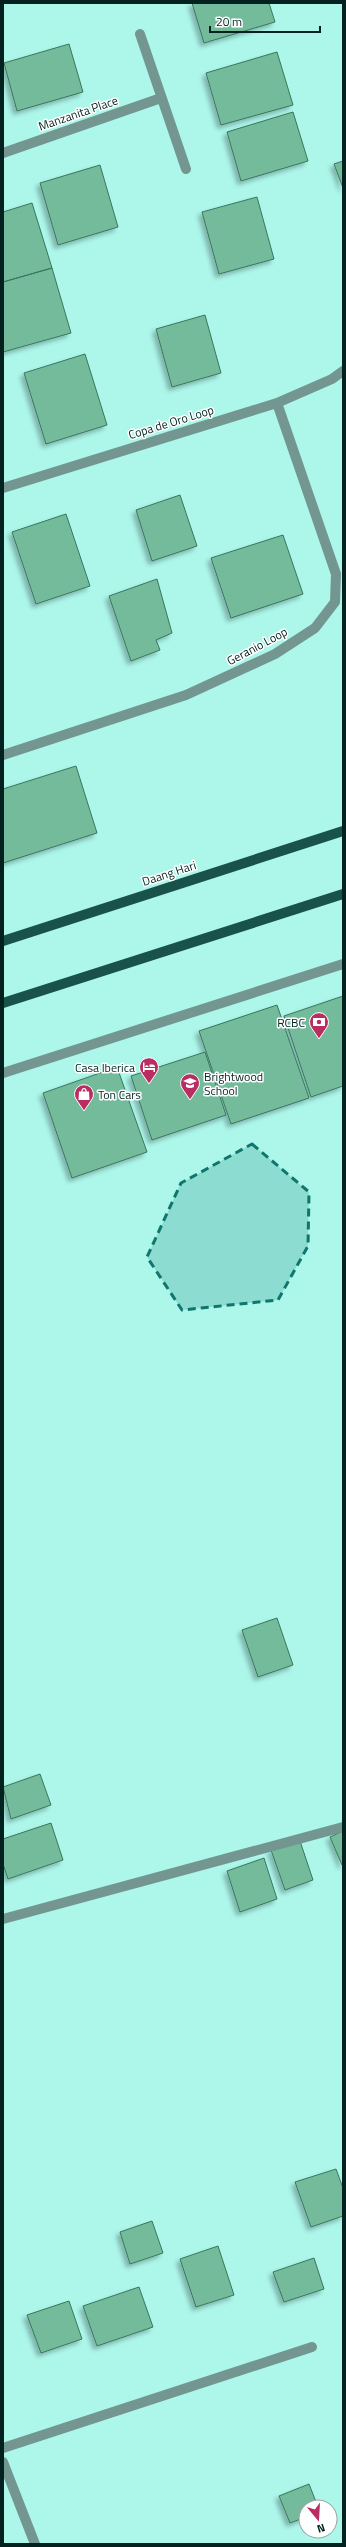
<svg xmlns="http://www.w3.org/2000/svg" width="346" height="2547" font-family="'Titillium Web',sans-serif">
<defs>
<filter id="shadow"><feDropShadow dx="-3.5" dy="3.5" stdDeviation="2" flood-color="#0004"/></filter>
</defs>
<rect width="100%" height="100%" fill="#acf6ea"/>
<path fill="#73bb9b" stroke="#3b765d" filter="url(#shadow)" d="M192,3H269L275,22L204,43Z
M69,44L83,92L17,111L4,63Z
M277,52L293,105L221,125L206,73Z
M293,112L308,161L241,181L227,132Z
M343,161V188L334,164Z
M100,165L118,227L58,245L40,183Z
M257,197L274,259L219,274L202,212Z
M32,203L52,268L3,282V212Z
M52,268L71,333L3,352V282Z
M205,315L221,373L172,387L156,329Z
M85,354L107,425L46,444L24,373Z
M180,495L197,546L152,561L136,510Z
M66,514L90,586L36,604L12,532Z
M283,535L303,594L231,618L211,558Z
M157,579L172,633L156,640L160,650L131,661L109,596Z
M76,766L97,833L3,863V789Z
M343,996V1086L311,1097L284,1016Z
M277,1005L309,1098L231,1124L199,1031Z
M205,1052L226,1115L152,1140L131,1076Z
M117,1067L147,1152L72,1178L43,1093Z
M277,1618L293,1665L258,1677L242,1630Z
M40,1774L51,1805L11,1819L3,1787Z
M51,1823L63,1860L8,1879L3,1864V1839Z
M343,1831V1865H342L330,1837Z
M300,1841L313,1880L285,1890L271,1850Z
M264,1858L277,1899L240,1912L227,1871Z
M336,2169L343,2188V2216L311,2227L295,2182Z
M152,2221L163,2253L130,2264L120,2232Z
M218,2246L234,2295L196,2307L180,2259Z
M314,2258L324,2289L284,2302L273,2272Z
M139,2287L153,2327L97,2346L83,2306Z
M69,2301L82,2339L41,2353L27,2315Z
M309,2484L318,2507H306V2517L290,2523L279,2496Z"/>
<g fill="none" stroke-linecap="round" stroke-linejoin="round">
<path stroke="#739690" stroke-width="10" d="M140,34L186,169
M3,153L161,98
M3,488L277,403L332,379L343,371
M3,755L186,695L275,654L315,628L335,602L336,574L277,403
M3,1073L343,964
M3,1919L343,1827
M3,2448L312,2347
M3,2462L35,2544"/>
<path stroke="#18524b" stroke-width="10" d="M3,941L343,831
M3,1003L343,894"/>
</g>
<path fill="#0f766e" fill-opacity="0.2" stroke="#0f766e" stroke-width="3" stroke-dasharray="8 5" stroke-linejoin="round" d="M252,1144L309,1192L308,1246L278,1300L182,1310L147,1257L181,1183Z"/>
<defs>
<g id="bank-pin" transform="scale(1)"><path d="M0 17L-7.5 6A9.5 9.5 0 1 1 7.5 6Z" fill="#ba2d61" stroke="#fff"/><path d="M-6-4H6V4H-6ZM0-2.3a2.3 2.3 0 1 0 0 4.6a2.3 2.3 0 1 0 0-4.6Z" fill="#fff"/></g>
<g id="hotel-pin" transform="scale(1)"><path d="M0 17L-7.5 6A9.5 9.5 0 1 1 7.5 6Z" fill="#ba2d61" stroke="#fff"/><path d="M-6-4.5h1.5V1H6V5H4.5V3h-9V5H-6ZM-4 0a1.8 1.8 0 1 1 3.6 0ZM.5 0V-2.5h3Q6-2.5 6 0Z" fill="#fff"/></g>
<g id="school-pin" transform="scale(1)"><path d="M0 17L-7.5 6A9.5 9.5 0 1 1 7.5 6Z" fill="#ba2d61" stroke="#fff"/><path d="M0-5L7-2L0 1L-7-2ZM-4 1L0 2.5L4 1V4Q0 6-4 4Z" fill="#fff"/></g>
<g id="shop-pin" transform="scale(1)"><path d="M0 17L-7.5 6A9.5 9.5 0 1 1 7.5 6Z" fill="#ba2d61" stroke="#fff"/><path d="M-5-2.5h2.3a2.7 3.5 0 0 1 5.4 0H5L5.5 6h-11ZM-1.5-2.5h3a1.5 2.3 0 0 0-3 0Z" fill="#fff"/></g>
</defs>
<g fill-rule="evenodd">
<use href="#bank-pin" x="319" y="1022"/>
<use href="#hotel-pin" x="149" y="1067"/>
<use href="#school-pin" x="190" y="1083"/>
<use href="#shop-pin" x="84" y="1094"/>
</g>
<g text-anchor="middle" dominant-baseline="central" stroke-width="3" stroke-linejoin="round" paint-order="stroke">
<g font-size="12" fill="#03221f" stroke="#fff">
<text transform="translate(78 113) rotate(-19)">Manzanita Place</text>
<text transform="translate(171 422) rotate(-17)">Copa de Oro Loop</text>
<text transform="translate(257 646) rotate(-28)">Geranio Loop</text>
<text transform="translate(169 873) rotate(-18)">Daang Hari</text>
</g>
<g font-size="12" fill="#03221f" stroke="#fff" text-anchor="end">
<text x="305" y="1022">RCBC</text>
<text x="135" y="1067">Casa Iberica</text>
<text x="204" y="1076" text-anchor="start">Brightwood<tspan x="204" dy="14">School</tspan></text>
<text x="98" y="1094" text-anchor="start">Ton Cars</text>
</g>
</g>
<rect width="346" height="2547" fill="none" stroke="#03221f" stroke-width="8"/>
<g transform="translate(318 2519) rotate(162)"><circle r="19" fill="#ffffff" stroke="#9aa7a5"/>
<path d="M0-3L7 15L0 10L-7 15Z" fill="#ba2d61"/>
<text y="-6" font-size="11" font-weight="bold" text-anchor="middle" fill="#03221f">N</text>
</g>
<path d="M210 26v6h110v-6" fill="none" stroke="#03221f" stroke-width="2"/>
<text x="216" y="26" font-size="12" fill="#03221f" stroke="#ffffff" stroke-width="3" paint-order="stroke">20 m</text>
</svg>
